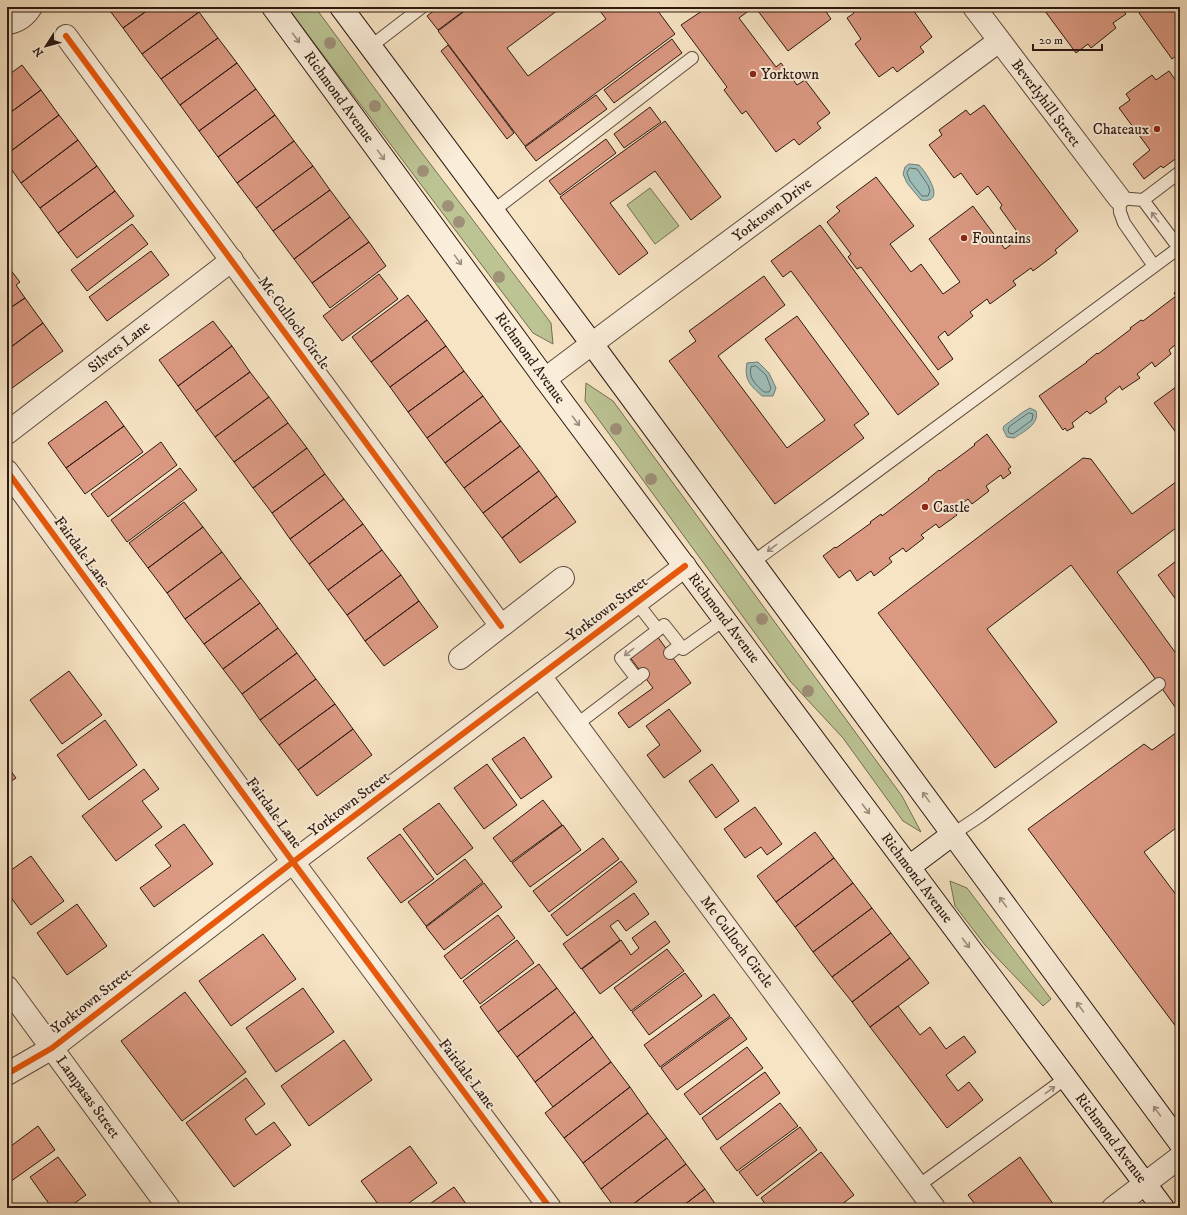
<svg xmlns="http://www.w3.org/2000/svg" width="1187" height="1215" font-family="'IM FELL DW Pica',serif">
<rect width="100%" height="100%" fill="#f7e4c4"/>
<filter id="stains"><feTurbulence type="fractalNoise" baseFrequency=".005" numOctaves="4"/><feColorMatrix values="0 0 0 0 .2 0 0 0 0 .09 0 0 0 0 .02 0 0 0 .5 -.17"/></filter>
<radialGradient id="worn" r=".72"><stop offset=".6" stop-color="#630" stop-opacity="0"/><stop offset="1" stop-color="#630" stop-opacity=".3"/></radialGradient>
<path fill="#bcc494" stroke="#746e53" d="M287,7H315L419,149L551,323L553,344L533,333Z
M650,188L679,226L655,244L627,205Z
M586,383L613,401L902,796L921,832L903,821L843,738L790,681L585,401Z
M950,881L967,888L1051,999L1043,1006L985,945L955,906Z"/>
<path fill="#9ebeb9" stroke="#707c76" d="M909,164L919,165C927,173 947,204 921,200L907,183L903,174L905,167Z
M758,362L769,373L776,388L773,396H762C750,385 744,380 747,363Z
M1030,408L1036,411C1040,424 1023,432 1014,438L1007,437L1003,429L1004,426L1023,412Z"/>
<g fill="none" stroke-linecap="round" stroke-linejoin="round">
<path stroke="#656c66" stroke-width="1" d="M910,168L917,169L928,185L930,191L928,196H922L910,181L907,173Z
M756,366L766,375L771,388L769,392H764C756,385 748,378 751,367Z
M1029,413L1033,414L1032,420L1013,434L1009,433L1008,430L1009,427Z"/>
</g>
<path fill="#db9982" stroke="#2c1912" d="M107,7H152L123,28Z
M152,7H195L199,12L142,54L123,28Z
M439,7H469L438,30L427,16Z
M470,7H562L507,48L528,76L606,19L597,7H655L675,34L525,146L438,31Z
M703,7H754L739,18L776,67L781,63L797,85L805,80L830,113L817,123L821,128L799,145L794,139L776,152L746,111L742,114L724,90L727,87L681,25L705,9Z
M755,7H823L831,19L788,51Z
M850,7H911L932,37L920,47L924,52L897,72L893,67L879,77L855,44L861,39L847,18L854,13Z
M1042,7H1120L1126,14L1113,23L1116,28L1091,48L1088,44L1076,53Z
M1146,7H1180V53L1172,59L1139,13Z
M199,12L218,38L161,79L142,54Z
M218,38L237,63L180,105L161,79Z
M672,39L682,53L614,103L604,90Z
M448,45L514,133L507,139L441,51Z
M237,63L256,89L199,131L180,105Z
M22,65L41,90L7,115V76Z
M1169,71L1179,85L1180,84V160L1178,157L1163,168L1161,166L1144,179L1133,164L1150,150L1119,108L1130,100L1126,94L1152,75L1156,80Z
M256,89L275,115L218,157L199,131Z
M41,90L59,115L7,154V115Z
M596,95L607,109L536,161L525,147Z
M984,105L1078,231L1055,250L1057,253L1033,271L1031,268L1013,281L1016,285L990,304L987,299L970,312L973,316L948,336L945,331L938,337L953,359L938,370L861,267L857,269L848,257L851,254L827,222L840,211L836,207L876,177L914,226L890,244L911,272L921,264L943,294L960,282L929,239L973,206L1005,249L1021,237L1000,208L1002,205L988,186L977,195L961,173L954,178L929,145L942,135L939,130L966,110L970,115Z
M650,107L661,122L624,148L614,134Z
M59,115L78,140L21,183L7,163V154Z
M275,115L294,141L237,183L218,157Z
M665,121L721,197L691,220L655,171L610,203L648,253L619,275L560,197Z
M606,139L616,153L560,195L549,181Z
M78,140L97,166L40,208L21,183Z
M294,141L313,166L256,208L237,183Z
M97,166L115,191L58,233L40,208Z
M313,166L330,190L273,231L256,208Z
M1180,183V194L1175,187Z
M330,190L350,217L294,259L273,231Z
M115,191L134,216L77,258L58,233Z
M350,217L369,242L312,283L294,259Z
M132,224L148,244L87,291L71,270Z
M820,225L939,384L898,415L791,271L783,277L771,261Z
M369,242L386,266L330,308L312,283Z
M151,251L169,275L107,321L89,297Z
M9,268L20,282L16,285L25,298L7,310V270Z
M379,274L398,299L342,341L323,316Z
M764,276L785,305L718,356L787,448L825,420L765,339L797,316L869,414L854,425L864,438L775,504L669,361L696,341L689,331Z
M1180,288V341L1169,350L1171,354L1155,367L1152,362L1137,374L1140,378L1122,390L1120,386L1105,398L1107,402L1090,414L1087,411L1072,423L1074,427L1067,431L1065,428L1063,430L1039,396L1087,362H1086L1097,353L1098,354L1131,329L1130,328L1141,320L1143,321L1176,296L1174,293Z
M408,295L427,320L371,362L352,337Z
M25,298L43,323L7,350V310Z
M427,320L446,346L390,387L371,362Z
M213,321L232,346L178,386L159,360Z
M43,323L63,351L8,391L7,350Z
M232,346L250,372L196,411L178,386Z
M446,346L464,371L408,412L390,387Z
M464,371L483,396L427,438L408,412Z
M250,372L269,397L215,437L196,411Z
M1180,384V438L1154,403Z
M483,396L501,421L445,463L427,438Z
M269,397L288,423L234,462L215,437Z
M106,401L124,426L66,468L48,443Z
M501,421L520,446L464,488L445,463Z
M288,423L307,448L253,488L234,462Z
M124,426L143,452L85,494L66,468Z
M987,434L1011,467L1008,469L1011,473L1003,479L1001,475L986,486L989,491L972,504L968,499L953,510L957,515L939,528L936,524L921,535L924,538L906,552L903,548L889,558L892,562L874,576L871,571L857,581L850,570L839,578L823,556L835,547L836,548L871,523L870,522L881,514L882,516L929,480L928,479L939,470L940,471L975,445L974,444Z
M161,442L177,465L108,517L91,494Z
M520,446L539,471L483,513L464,488Z
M307,448L325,474L272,513L253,488Z
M1083,458L1091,459L1132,514L1180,479V525L1117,572L1180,659V714L1144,663L1071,565L987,629L1057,722L995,768L878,613Z
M180,468L197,490L127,542L111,520Z
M539,471L557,496L502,538L483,513Z
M325,474L344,499L290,539L272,513Z
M557,496L576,522L520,563L502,538Z
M344,499L363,524L309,564L290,539Z
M184,502L203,527L148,568L129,543Z
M363,524L382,550L328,590L309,564Z
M203,527L222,552L167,593L148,568Z
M382,550L401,575L347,615L328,590Z
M222,552L241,578L185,619L167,593Z
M1180,558V605L1158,575Z
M401,575L419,601L365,641L347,615Z
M241,578L260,603L204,644L185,619Z
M7,585L11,591L7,594Z
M419,601L438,627L384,666L365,641Z
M260,603L278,628L223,669L204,644Z
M278,628L297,653L242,694L223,669Z
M657,636L691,683L629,728L618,713L653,688L629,656Z
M297,653L316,679L260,720L242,694Z
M69,671L102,715L62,744L30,700Z
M316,679L335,704L279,745L260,720Z
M335,704L353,729L298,770L279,745Z
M669,709L701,751L664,778L647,755L660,745L646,726Z
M105,720L137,765L89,800L57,755Z
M353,729L372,755L317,796L298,770Z
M1180,730V825L1144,852L1180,900V1032L1028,829L1144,744L1152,750Z
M524,737L552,777L521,799L492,759Z
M487,764L517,805L484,829L454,788Z
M712,764L739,801L716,818L689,781Z
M7,766L16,778L7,784Z
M144,769L159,789L142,801L162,827L116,861L82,816Z
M543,800L562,825L511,862L493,838Z
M439,803L473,848L437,875L403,829Z
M755,807L782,844L767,855L761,847L745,858L724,829Z
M184,824L213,864L154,907L140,888L171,866L155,845Z
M563,825L581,850L530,887L512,863Z
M815,832L834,858L776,902L757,876Z
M400,834L434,879L401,903L367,858Z
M603,838L619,859L549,912L533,891Z
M31,856L64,901L31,925L7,892V873Z
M834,858L853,883L795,927L776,902Z
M465,859L483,882L426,926L408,902Z
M621,861L637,882L567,936L551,915Z
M484,883L502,907L444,950L426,927Z
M853,883L872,908L813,952L795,927Z
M634,893L649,914L626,931L618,920L610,926L620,940L581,969L563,944Z
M77,904L107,946L67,975L37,933Z
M872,908L891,933L832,977L813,952Z
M498,915L515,938L461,979L444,956Z
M655,921L670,942L600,994L582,969L621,940L631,955L639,948L632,938Z
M891,933L910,958L852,1002L832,977Z
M263,934L296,979L231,1026L199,981Z
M517,940L534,963L480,1004L463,981Z
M667,949L684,971L631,1011L614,988Z
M910,958L929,983L870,1027L852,1002Z
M539,964L557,988L498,1032L480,1007Z
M685,973L702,996L649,1035L632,1012Z
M303,988L334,1032L276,1072L246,1028Z
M557,988L575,1012L517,1057L498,1032Z
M185,992L246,1072L182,1121L121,1041Z
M714,994L730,1016L660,1067L644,1045Z
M898,1006L920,1035L930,1027L946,1049L964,1036L976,1052L946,1075L958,1091L969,1082L983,1100L947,1128L870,1027Z
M575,1012L593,1037L535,1082L517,1057Z
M731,1017L747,1039L677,1090L661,1068Z
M593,1037L611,1062L553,1107L535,1082Z
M344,1040L372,1080L309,1126L281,1086Z
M747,1047L763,1068L700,1115L684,1094Z
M611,1062L630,1087L564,1138L545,1113Z
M765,1072L780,1093L717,1140L702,1118Z
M246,1078L265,1104L245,1119L256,1135L274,1122L291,1145L234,1187L186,1123Z
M630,1087L648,1113L583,1163L564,1138Z
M780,1103L798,1126L737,1171L720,1148Z
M648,1113L667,1138L601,1189L583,1163Z
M38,1126L55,1150L7,1184V1140L11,1146Z
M800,1127L817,1150L757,1196L739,1172Z
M667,1138L686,1164L628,1208H615L601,1189Z
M410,1146L437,1183L402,1208H381L361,1181Z
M821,1152L854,1195L837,1208H768L761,1198Z
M58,1157L86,1195L68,1208H52L30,1177Z
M1020,1157L1056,1208H978L968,1195Z
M686,1164L705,1189L680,1208H628Z
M454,1187L469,1208H424Z
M705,1189L718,1208H680Z"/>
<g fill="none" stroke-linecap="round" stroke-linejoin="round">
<g stroke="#5f4c3e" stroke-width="14">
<path id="lane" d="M370,47L422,7
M1143,200L1180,172
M493,211L692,58
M1154,266L1124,223L1120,212L1119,198L1143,200L1179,248
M753,562L837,501L1180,247
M637,603L658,630L664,625L683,649L725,619
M670,653L680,645
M637,679L621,658L658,630
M576,725L643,674
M953,834L980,816L1159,684
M918,1186L1066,1078"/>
</g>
<g stroke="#5f4c3e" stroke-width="24">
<path id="street" d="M974,7L1119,198
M7,23C17,22 26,16 31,7
M66,36L501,626
M545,379L629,316L999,41
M7,433L232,260
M7,471L293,862L550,1208
M460,658L563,578
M540,676L934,1208
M7,987L169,1208
M7,1074L52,1048L293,862L685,566
M1113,1208L1180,1157"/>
</g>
<g stroke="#2c1912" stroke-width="24">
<path id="secondary" d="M273,7L545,379L1163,1208
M341,7L592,344L1180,1143
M909,867L953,834"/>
</g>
<use href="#lane" stroke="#faedd9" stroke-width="12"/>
<use href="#street" stroke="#faedd9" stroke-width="22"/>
<use href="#secondary" stroke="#faedd9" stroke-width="22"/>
<g stroke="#faedd9" stroke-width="8">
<path id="cycleway" d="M66,36L501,626
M7,471L293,862L550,1208
M7,1074L52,1048L293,862L685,566"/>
</g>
<use href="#cycleway" stroke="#e8590c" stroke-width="6"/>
</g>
<g fill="#9f9078">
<circle cx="330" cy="43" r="6"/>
<circle cx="375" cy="106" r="6"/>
<circle cx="423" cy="171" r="6"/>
<circle cx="448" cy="206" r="6"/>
<circle cx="459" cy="222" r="6"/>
<circle cx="499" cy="277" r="6"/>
<circle cx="616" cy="429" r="6"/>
<circle cx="651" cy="479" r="6"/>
<circle cx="762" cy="619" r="6"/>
<circle cx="808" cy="691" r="6"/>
</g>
<defs><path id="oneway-shaft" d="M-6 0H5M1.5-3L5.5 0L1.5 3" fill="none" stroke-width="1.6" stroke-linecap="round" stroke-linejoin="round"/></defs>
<g stroke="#9d8e7f">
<use href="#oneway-shaft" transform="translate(296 38) rotate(54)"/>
<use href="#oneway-shaft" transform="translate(381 155) rotate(54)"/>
<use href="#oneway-shaft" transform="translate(1155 217) rotate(-127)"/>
<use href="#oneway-shaft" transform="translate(458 260) rotate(54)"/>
<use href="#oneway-shaft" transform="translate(576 421) rotate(53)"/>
<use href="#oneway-shaft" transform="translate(772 548) rotate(143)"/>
<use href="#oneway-shaft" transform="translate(629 652) rotate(142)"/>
<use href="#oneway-shaft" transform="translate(926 797) rotate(-126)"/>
<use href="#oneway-shaft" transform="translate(866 809) rotate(53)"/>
<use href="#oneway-shaft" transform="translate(1003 902) rotate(-126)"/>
<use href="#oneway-shaft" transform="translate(966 943) rotate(53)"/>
<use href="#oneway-shaft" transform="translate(1080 1007) rotate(-126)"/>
<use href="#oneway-shaft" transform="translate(1050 1090) rotate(-36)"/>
<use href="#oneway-shaft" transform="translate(1157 1111) rotate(-126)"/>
</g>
<g fill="#8f2418" stroke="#faedd9" stroke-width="1.5">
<circle cx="753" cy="74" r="4"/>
<circle cx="1157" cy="129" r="4"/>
<circle cx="964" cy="238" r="4"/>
<circle cx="925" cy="507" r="4"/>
</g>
<g text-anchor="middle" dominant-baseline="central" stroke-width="4" stroke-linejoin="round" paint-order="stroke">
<g font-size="15" fill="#2c1912" stroke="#faedd9" text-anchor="start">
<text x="761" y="74">Yorktown</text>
<text x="1149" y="129" text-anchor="end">Chateaux</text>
<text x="972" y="238">Fountains</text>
<text x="933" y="507">Castle</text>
</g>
<g font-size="15" fill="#2c1912" stroke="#faedd9">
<text transform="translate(339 97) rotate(54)">Richmond Avenue</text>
<text transform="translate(1046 103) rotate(53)">Beverlyhill Street</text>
<text transform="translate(772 210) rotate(-37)">Yorktown Drive</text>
<text transform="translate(294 323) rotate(54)">Mc Culloch Circle</text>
<text transform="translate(119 347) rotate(-38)">Silvers Lane</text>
<text transform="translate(530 358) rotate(54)">Richmond Avenue</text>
<text transform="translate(82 552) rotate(54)">Fairdale Lane</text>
<text transform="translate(607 609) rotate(-37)">Yorktown Street</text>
<text transform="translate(724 618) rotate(53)">Richmond Avenue</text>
<text transform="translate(349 804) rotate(-37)">Yorktown Street</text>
<text transform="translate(274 813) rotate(54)">Fairdale Lane</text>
<text transform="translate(917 878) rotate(53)">Richmond Avenue</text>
<text transform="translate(737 942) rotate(53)">Mc Culloch Circle</text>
<text transform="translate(91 1001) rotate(-38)">Yorktown Street</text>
<text transform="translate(467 1074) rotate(53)">Fairdale Lane</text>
<text transform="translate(88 1097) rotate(54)">Lampasas Street</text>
<text transform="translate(1111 1138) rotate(53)">Richmond Avenue</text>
</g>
</g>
<rect width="1187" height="1215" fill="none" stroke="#f7e4c4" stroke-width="24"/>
<rect x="8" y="8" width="1171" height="1199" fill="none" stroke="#2c1912" stroke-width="2"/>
<rect x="12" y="12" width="1163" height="1191" fill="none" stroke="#2c1912"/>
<g transform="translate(46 46) rotate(234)" stroke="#faedd9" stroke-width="3" paint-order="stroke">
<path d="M0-3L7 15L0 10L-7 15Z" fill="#2c1912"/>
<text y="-6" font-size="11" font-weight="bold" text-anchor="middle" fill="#2c1912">N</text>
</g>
<path d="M1033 44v6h69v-6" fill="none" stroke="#2c1912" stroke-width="2"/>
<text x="1039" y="44" font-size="12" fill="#2c1912" stroke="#faedd9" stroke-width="3" paint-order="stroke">20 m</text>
<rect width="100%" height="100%" filter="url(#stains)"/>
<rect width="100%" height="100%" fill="url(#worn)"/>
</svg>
